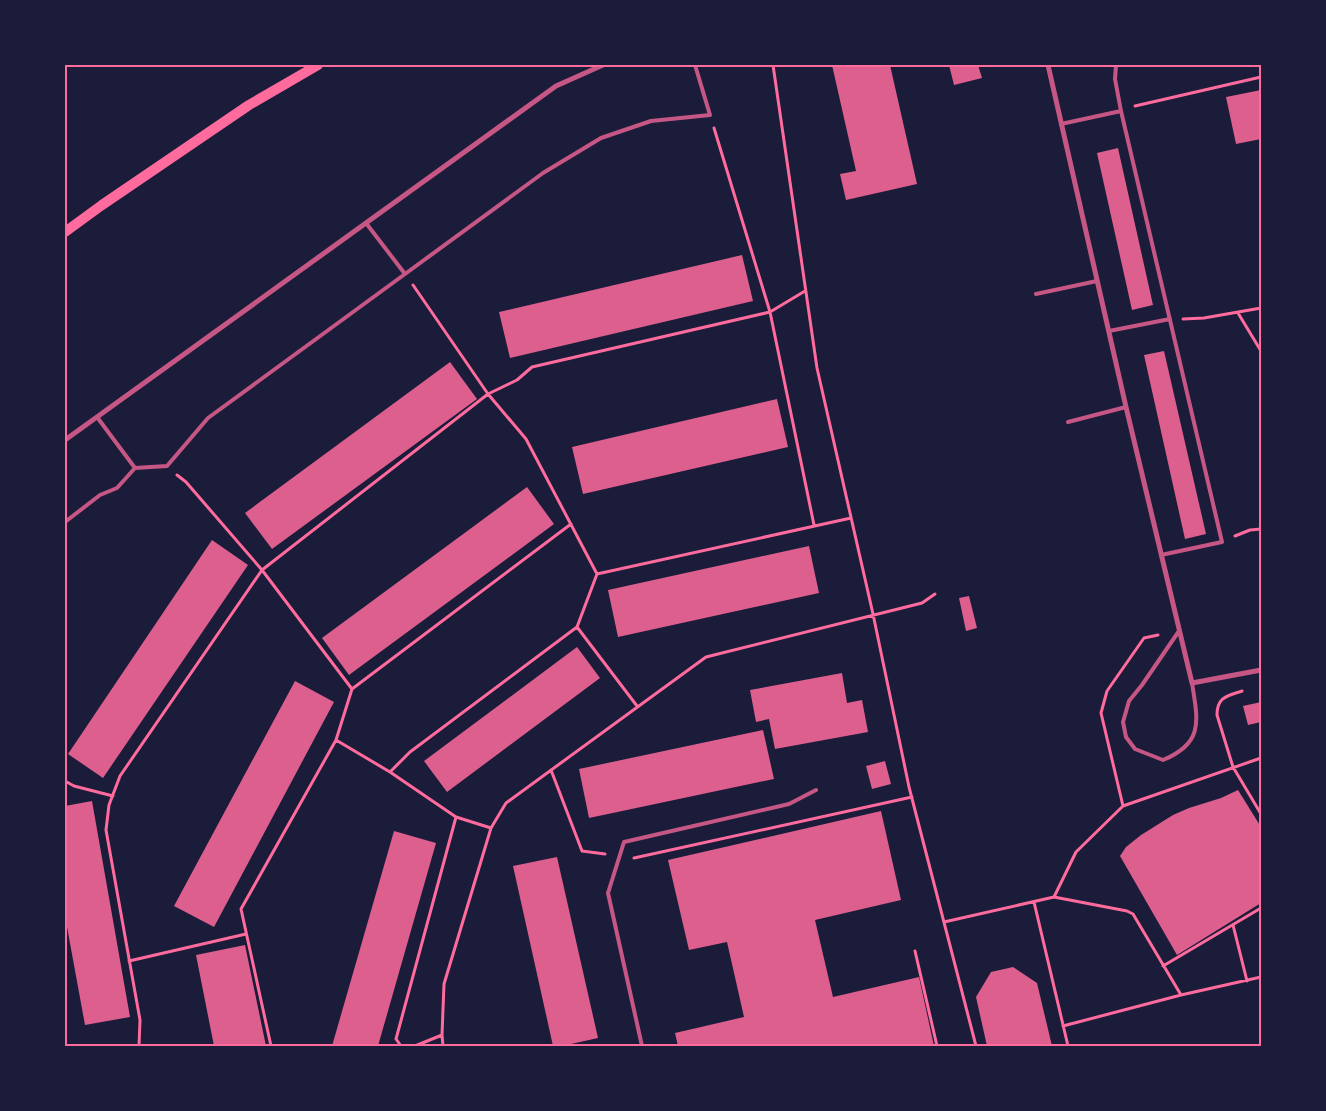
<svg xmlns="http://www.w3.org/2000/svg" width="1326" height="1111" font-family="Raleway,sans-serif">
<rect width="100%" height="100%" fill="#1b1b3a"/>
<path fill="#dd5f8e" d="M832,65H890L917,184L846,200L840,174L856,171Z
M949,65H978L982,78L954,85Z
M1261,90V139L1236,144L1226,97Z
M1118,148L1153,305L1132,310L1097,153Z
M742,255L753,301L510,358L499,312Z
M1164,351L1206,534L1185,539L1144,355Z
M450,362L477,399L272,549L245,513Z
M777,399L788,447L583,494L572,447Z
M527,487L554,524L349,675L322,638Z
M212,540L248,565L103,778L68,754Z
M809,546L819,593L618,637L608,590Z
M969,596L977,628L966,631L959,598Z
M577,647L600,678L447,792L424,761Z
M842,673L847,703L862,700L868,732L775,749L769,719L756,722L750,690Z
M295,681L334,702L214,927L174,906Z
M1261,702V722L1248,725L1243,706Z
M763,730L774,779L589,818L579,769Z
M885,761L891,784L872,789L866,766Z
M1238,790L1261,827V903L1177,955L1120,856L1126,847L1141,835L1173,815L1189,808L1221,798Z
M92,801L130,1017L85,1025L65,916V806Z
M881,811L901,900L815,920L833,997L919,977L934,1046H678L675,1033L744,1017L727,942L689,950L668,860Z
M394,831L436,843L378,1046H332Z
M557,857L598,1038L562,1046H553L513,866Z
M245,945L266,1046H214L196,955Z
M1013,967L1037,983L1052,1046H987L976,997L991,972Z"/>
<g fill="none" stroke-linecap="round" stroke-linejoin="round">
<path stroke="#ff6b9d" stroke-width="3" d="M773,65L817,368L873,614L909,787L976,1046
M1135,106L1261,77
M714,128L770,312L814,525
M413,285L488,394L526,439L597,574
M1238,313L1261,351
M1183,319L1204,318L1261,308
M177,475L186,482L262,570L352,689L336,740L390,772L456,817L491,828
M1235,536L1250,530L1261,529
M577,627L637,706
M352,689L571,524
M1242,691C1227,696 1217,697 1217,715L1233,767L1261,814
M551,770L582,851L605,854
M390,772L410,752L577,627L597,574L851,518
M65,781L74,786L113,796
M1123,806L1101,713L1107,691L1144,638L1158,635
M634,858L912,797
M1054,897L1076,852L1123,806L1261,758
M1034,902L1068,1046
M944,922L1054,897L1127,911L1133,914L1181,995
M1233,925L1247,981
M915,951L937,1046
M129,961L246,934
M1163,966L1261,908
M1063,1026L1181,995L1261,977
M442,1035L443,1046
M139,1046L140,1020L106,830L109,805L120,776L262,570L488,394L517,380L532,367L770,312L805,291
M271,1046L241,909L336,740
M401,1046L396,1039L456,817
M415,1046L442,1035L444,984L491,828L506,803L706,657L922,603L935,594"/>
<path stroke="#c65784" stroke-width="4" d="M1121,111L1222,542L1161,555
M1061,124L1121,111L1115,79L1116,65
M366,223L405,274L543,173L601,138L651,121L710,115L695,65
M1036,294L1097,281
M1109,331L1170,319
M97,417L135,468
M1068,422L1126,407
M65,522L100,495L117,488L135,468L167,466L208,418L405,274
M1179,631L1142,685L1129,701L1123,722L1126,737L1135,749L1163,760C1204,743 1198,721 1192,683
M642,1046L608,893L624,842L789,804L816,790"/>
<path stroke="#c65784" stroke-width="5" d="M1048,65L1126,407L1192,683L1261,670
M65,440L556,86L603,65"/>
<path stroke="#ff6b9d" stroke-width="10" d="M65,232L102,205L249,105L318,65"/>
</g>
<rect width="1326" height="1111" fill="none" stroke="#1b1b3a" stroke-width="132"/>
<rect x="66" y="66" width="1194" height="979" fill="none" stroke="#ff6b9d" stroke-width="2"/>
</svg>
